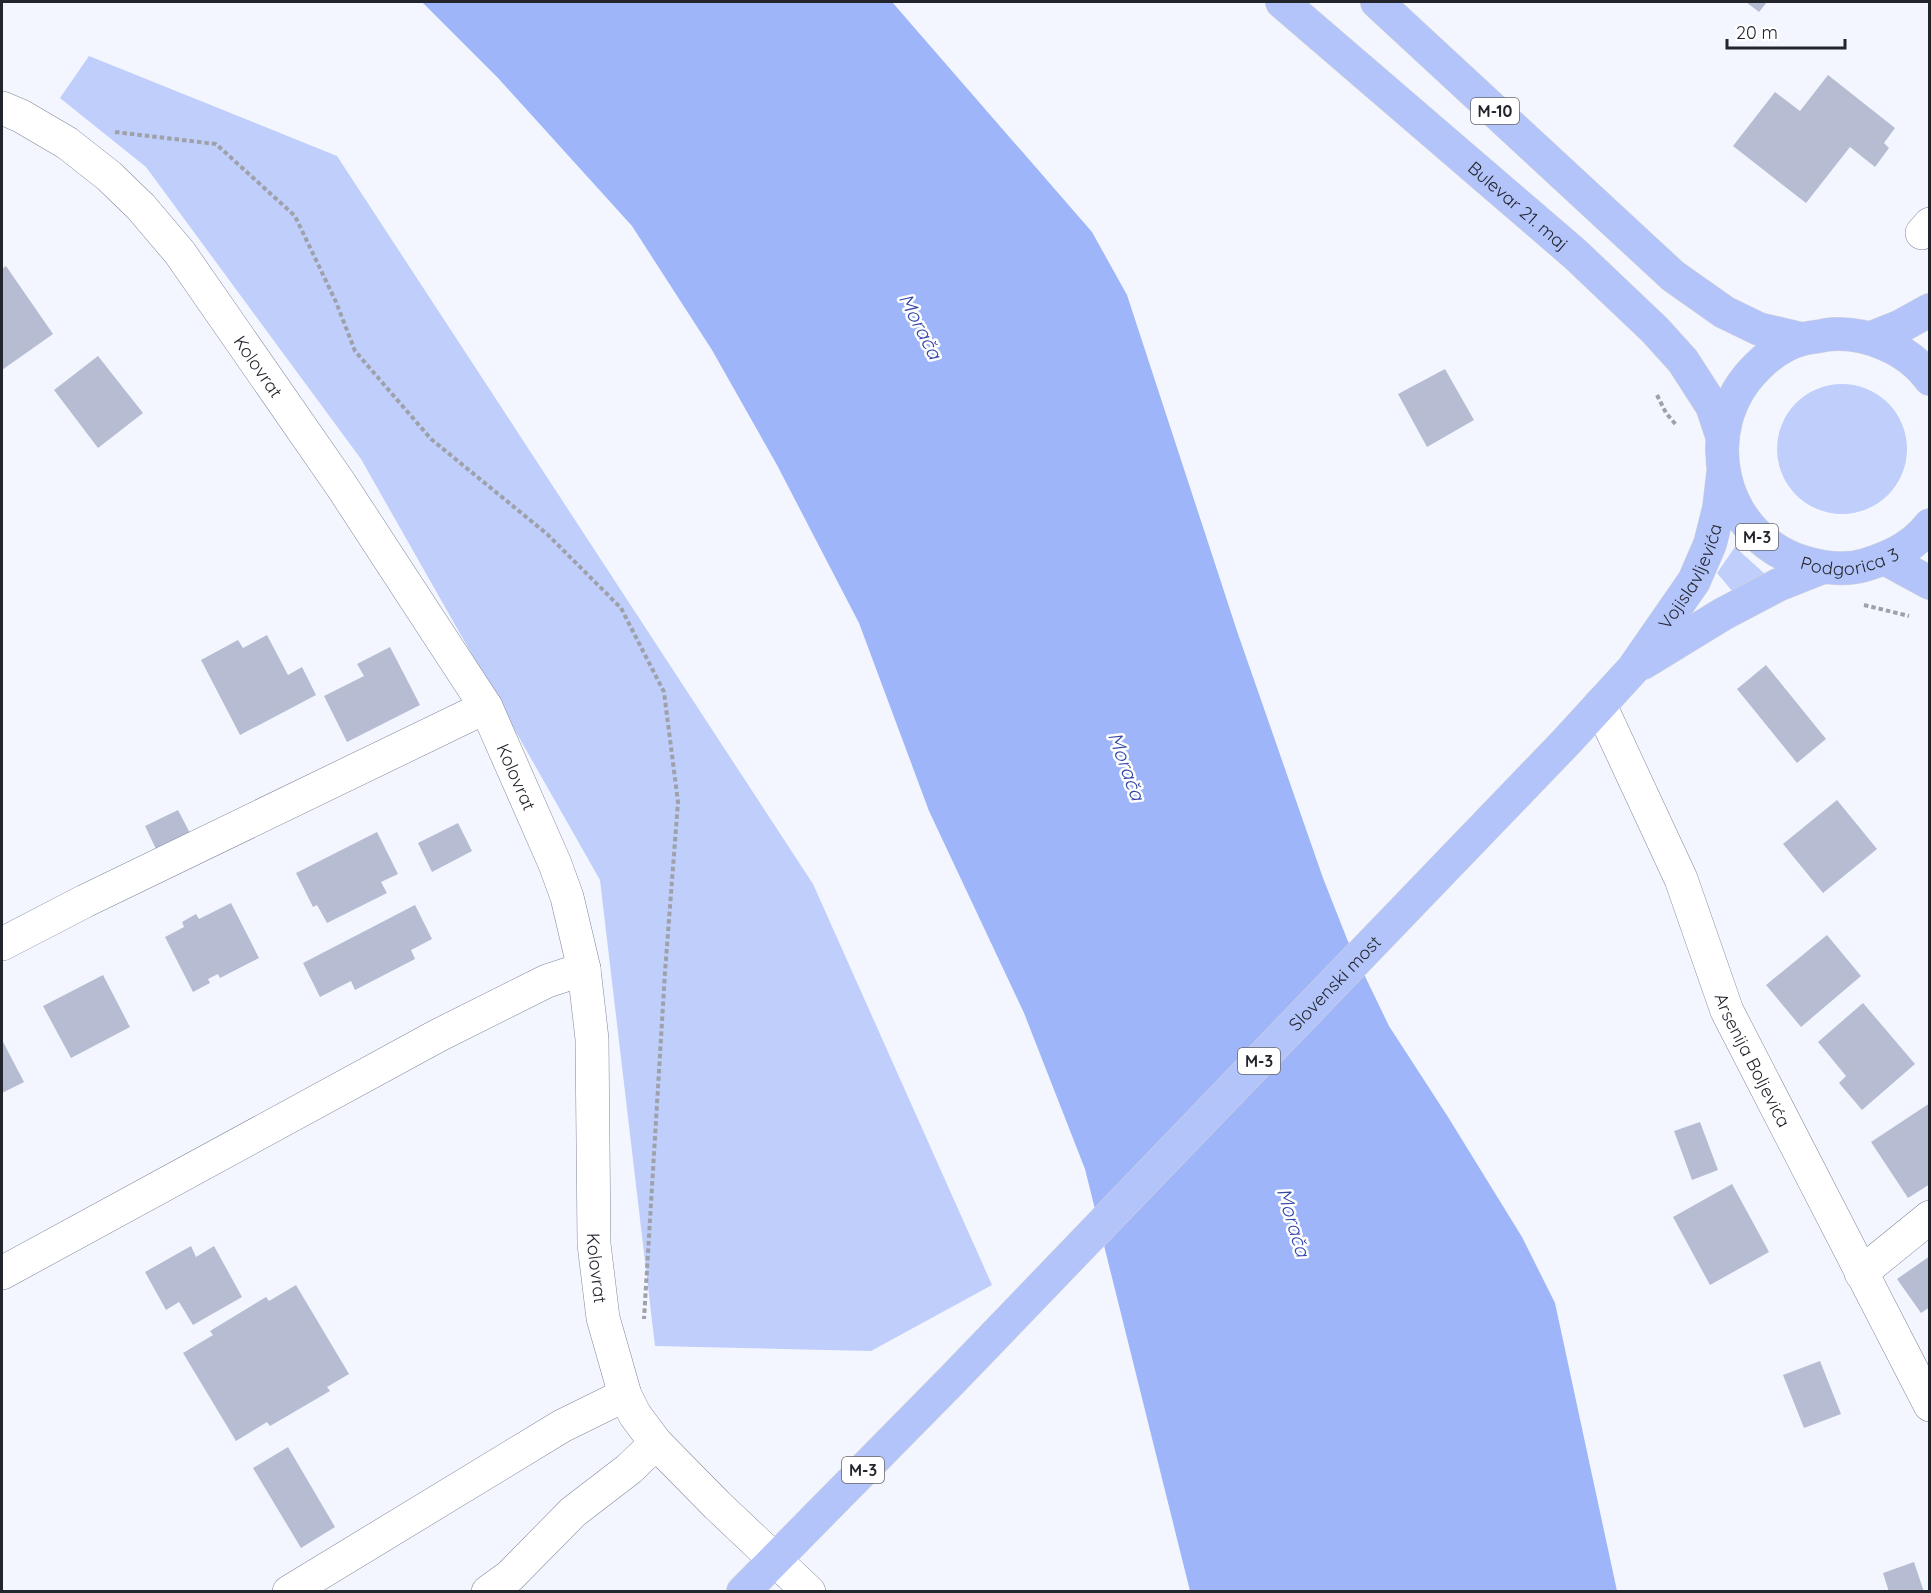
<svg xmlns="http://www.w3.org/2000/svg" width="1931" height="1593" font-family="Quicksand,sans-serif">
<rect width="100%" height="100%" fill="#f3f6ff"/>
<path fill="#bfcefa" d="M89,56L337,156L813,884L992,1285L871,1351L655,1346L600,880L361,459L146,167L60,98Z
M1777 449a65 65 0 1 1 130 0a65 65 0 1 1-130 0Z
M1735,547L1765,574L1732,591L1717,573Z"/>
<path fill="#9eb5f9" d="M422,2H892L1092,232L1127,295L1238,634L1323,878L1347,939L1389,1026L1448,1117L1522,1237L1555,1303L1617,1591H1190L1085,1169L1024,1013L929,811L859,623L777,465L712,350L632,226L498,78Z"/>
<path fill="#b6bdd2" d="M1746,2H1767L1759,12Z
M1828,75L1895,128L1884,143L1889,148L1875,167L1850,147L1806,203L1733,146L1775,92L1800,111Z
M6,266L53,334L2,370V269Z
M98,356L143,413L98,448L54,390Z
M1445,369L1474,420L1427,447L1398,394Z
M267,635L288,675L302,667L316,695L240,735L201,660L238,640L243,648Z
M390,647L420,705L347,742L324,696L364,676L357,664Z
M1766,665L1826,739L1797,763L1737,689Z
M1837,800L1877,849L1823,893L1783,844Z
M178,810L191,835L157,851L145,826Z
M458,823L472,851L432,872L418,843Z
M377,832L398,874L381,882L387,893L327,923L317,905L313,907L296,873Z
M231,903L259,958L220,978L218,974L208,979L210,983L193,992L165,937L184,927L182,922L196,914L199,919Z
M415,905L432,939L411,950L415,959L355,990L351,981L320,997L303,963Z
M1827,935L1861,976L1801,1027L1766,985Z
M103,975L130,1027L71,1058L43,1006Z
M1863,1003L1915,1064L1862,1110L1839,1083L1846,1076L1818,1042Z
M2,1040L24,1082L2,1093Z
M1930,1103V1184L1908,1198L1871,1142Z
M1700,1122L1718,1170L1692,1180L1674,1131Z
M1732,1184L1769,1252L1710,1285L1673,1217Z
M191,1246L196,1257L214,1246L242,1297L193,1325L179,1302L166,1310L145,1272Z
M1930,1256V1307L1921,1313L1897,1279Z
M296,1285L349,1374L327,1387L330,1391L270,1426L267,1422L236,1441L183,1353L213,1335L210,1331L266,1297L269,1301Z
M1820,1361L1841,1414L1804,1428L1783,1375Z
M288,1447L335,1527L301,1548L253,1468Z
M1914,1562L1924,1592H1889L1883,1573Z"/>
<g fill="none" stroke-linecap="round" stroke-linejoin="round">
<g stroke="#81889b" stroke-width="34">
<g id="minor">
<path id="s1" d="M2,108L21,116L67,143L109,176L141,207L180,253L341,485L486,707L555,864L567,897L584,969L592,1039L594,1244L603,1318L625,1395L635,1415L656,1443L717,1505L809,1592"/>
<path d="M1922,233L1930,224"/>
<path id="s2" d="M1600,705L1681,879L1727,1011L1930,1405"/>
<path d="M2,944L85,901L486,707"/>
<path d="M2,1273L439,1035L547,981L584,969"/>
<path d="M1861,1273L1930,1217"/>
<path d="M289,1592L562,1426L625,1395"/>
<path d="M488,1592L510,1576L573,1512L629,1469L656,1443"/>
</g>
</g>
<g stroke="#d3d3d5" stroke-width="34">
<g id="major">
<path id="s3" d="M1282,2L1575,254L1655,330L1683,361L1712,406L1722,436"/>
<path d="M1377,2L1673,276L1724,312L1759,329L1802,339"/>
<path d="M1871,338L1901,326L1930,310"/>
<path id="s4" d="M1930,379C1908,348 1863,330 1825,335C1818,337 1810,337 1803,339C1786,343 1769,355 1757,367C1695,428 1719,536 1803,562C1823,568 1845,571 1865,565C1891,557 1913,547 1930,525"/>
<path d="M1886,559L1930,583"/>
<path d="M1643,663L1723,614L1778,585L1821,568"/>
<path id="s5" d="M743,1592L951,1381L1567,741L1633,669L1694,581L1710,544L1719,508L1723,474"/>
</g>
</g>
<path stroke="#9fa1aa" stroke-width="4" stroke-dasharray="4.5 3" stroke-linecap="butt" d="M115,132L216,144L295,216L336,302L355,351L431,439L547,534L621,608L664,692L678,802L665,972L644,1319
M1657,395L1666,413L1677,426
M1864,605L1909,616"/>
<use href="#minor" stroke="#fff" stroke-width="33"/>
<use href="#major" stroke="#b3c4fa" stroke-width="33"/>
</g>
<g text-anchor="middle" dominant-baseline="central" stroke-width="5" stroke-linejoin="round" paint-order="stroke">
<g fill="#fff" stroke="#65666c" stroke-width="1.5">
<rect x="1471" y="98" width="48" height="26" rx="4.5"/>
<rect x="1736" y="524" width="42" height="26" rx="4.5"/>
<rect x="1238" y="1048" width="42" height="26" rx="4.5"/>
<rect x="842" y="1457" width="42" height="26" rx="4.5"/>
</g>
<g font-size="16" font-weight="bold" fill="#23252d">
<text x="1495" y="111">M-10</text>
<text x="1757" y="537">M-3</text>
<text x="1259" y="1061">M-3</text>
<text x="863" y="1470">M-3</text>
</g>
<g font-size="18" fill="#23252d" stroke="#fff">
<text stroke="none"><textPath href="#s3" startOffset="312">Bulevar 21. maj</textPath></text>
<text stroke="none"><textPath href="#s1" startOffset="370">Kolovrat</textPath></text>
<text stroke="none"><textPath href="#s4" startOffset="484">Podgorica 3</textPath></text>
<text stroke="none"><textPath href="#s5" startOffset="1392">Vojislavljevića</textPath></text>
<text stroke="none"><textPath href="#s1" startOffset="856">Kolovrat</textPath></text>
<text stroke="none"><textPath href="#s5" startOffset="849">Slovenski most</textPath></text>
<text stroke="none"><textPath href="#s2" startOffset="387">Arsenija Boljevića</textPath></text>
<text stroke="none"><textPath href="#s1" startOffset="1360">Kolovrat</textPath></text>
</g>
<g font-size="20" font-style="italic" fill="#3347a8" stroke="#fff">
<text transform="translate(921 326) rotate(63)">Morača</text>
<text transform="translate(1127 766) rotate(70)">Morača</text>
<text transform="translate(1294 1222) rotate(73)">Morača</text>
</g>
</g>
<rect width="1931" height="1593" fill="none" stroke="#23252d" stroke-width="6"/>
<path d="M1727 39v9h118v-9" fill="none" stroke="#23252d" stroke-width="3"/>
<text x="1736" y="39" font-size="18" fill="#23252d" stroke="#ffffff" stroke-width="4.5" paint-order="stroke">20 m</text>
</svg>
